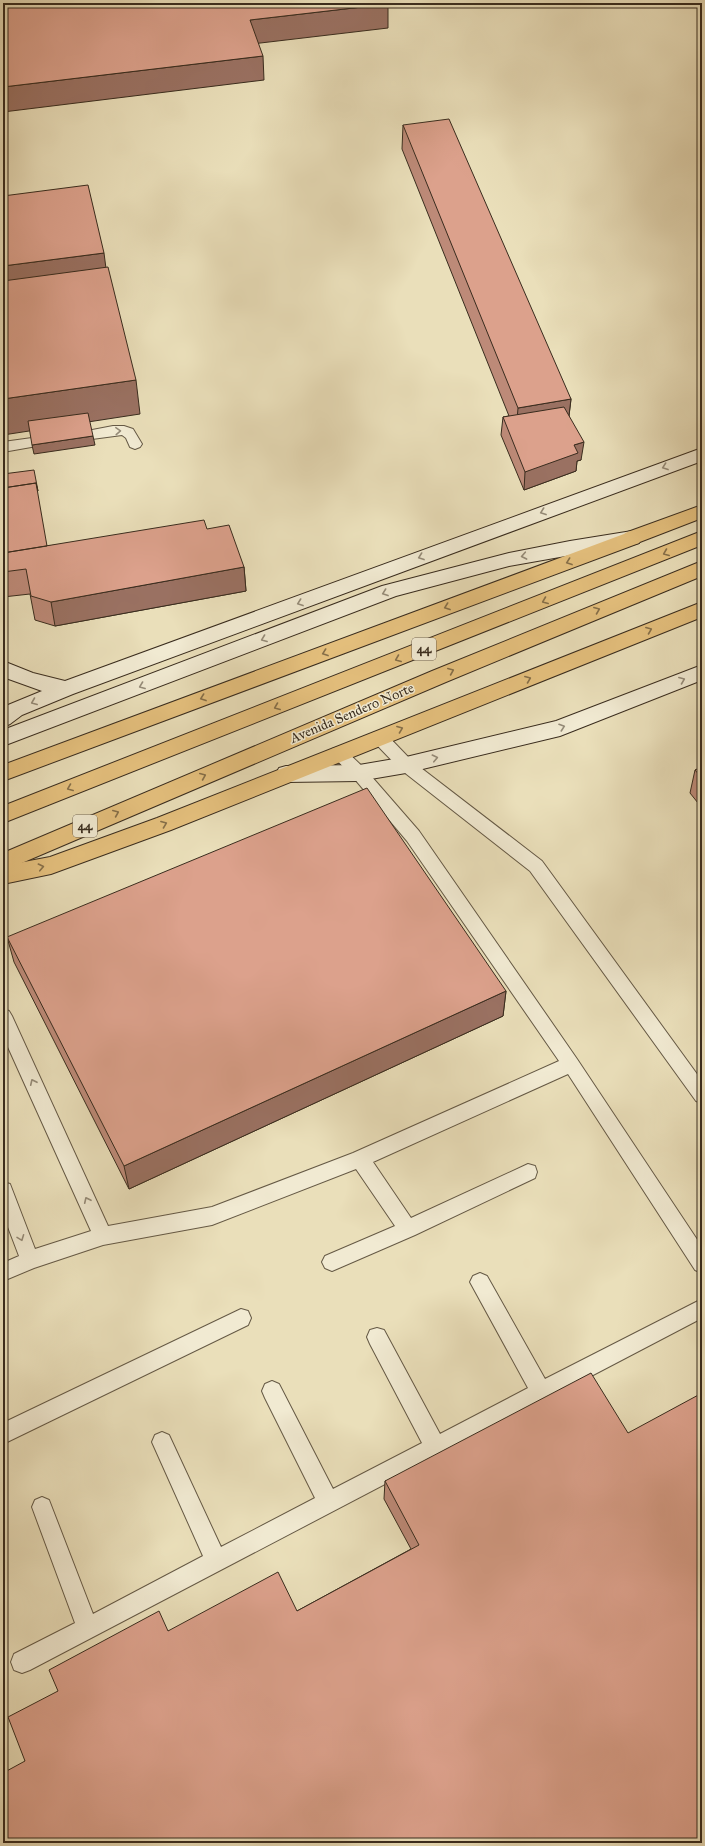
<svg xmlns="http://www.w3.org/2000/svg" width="705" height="1846" font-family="'IM FELL Great Primer',serif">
<rect width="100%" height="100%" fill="#eadfba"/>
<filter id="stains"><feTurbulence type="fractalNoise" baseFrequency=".005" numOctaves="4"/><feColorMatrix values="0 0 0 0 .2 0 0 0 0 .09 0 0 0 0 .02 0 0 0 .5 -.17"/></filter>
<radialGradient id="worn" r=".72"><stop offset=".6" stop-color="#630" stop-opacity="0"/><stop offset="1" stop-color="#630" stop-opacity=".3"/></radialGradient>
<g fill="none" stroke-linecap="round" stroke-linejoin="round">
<g stroke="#655945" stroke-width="2">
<path id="lane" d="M113,426H124L133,429L142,444L140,447L135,449L130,447L126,438L122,435L92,439L87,437L85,434L87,431Z
M32,438L37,440L39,443L37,446L3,452V442Z
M379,731L385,733L412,761L542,861L702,1081V1103L696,1101L530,871L400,769L373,741L371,737L373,733Z
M338,747L344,749L365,769L419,831L577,1059L702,1247V1273L695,1270L568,1074L373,1162L411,1218L528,1164L535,1166L537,1172L535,1178L415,1235L332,1271L325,1268L322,1262L325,1256L395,1226L356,1169L212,1225L103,1245L34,1268L3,1281V1263L19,1256L3,1214V1182L10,1184L35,1249L91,1231L3,1036V1009L9,1011L12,1016L108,1226L212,1207L353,1153L559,1061L407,841L353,777L330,753L332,749Z
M480,1273L487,1276L545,1379L702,1299V1318L30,1670L22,1673L14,1670L11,1662L14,1654L75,1623L32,1507L35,1500L42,1497L49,1500L93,1614L203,1556L152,1442L155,1435L162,1432L169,1435L221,1547L315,1498L265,1398L262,1391L265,1384L272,1381L279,1384L333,1489L422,1443L370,1344L367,1337L370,1330L377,1328L384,1330L440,1434L528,1388L470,1282L473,1276Z
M241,1309L248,1311L251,1318L248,1325L3,1444V1423Z"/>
</g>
<g stroke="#392c1e" stroke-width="2">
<path id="secondary" d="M702,448V461L73,694L22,715L10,724L3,727V708L8,705L42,691L3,677V661L33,673L65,681Z
M632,531L639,533L641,538L639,543L509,566L396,596L3,746V730L382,586L509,553L570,541Z
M702,665V680L560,736L406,773L359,781L286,782L279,780L276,774L279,768L286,766L359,765L406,757L556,721Z"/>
</g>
<g stroke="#392c1e" stroke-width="2">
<path id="primary" d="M632,531L639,533L641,538L639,543L3,781V765Z
M702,531V545L3,823V806Z
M702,561V576L446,682L3,871V853L432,671Z"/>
</g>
<g stroke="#392c1e" stroke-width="2">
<path id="highway" d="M702,505V518L632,545L625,543L623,538L625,533Z
M702,602V617L171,830L51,874L3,884V866L50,857L157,818Z"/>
</g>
<use href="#lane" fill="#f1ead2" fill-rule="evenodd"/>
<use href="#secondary" fill="#f1ead2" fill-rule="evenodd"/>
<use href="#primary" fill="#e5c07d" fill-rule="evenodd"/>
<use href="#highway" fill="#e5c07d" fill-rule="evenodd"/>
</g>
<path fill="#bd8a78" stroke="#392c1e" d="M403,125L571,399L569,416L581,460L577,461L576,471L524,490L501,435L503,417L509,416L402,149Z
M3,474L47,546L207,529L244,567L246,591L55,626L35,620L30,594L3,597Z
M702,767V808L690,793L695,770Z
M7,937L506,991L503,1016L129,1189L14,962Z
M628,1433L25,1761L58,1691L168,1631L297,1611L411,1549L384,1499L385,1481Z"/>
<path fill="#9a7162" stroke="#392c1e" d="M388,4V28L252,44L250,20Z
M263,56L264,80L3,112V87Z
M104,253L108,284L3,317V266Z
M136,380L140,414L3,435V399Z
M571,399L568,423L516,433L518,408Z
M93,436L95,445L34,454L32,445Z
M584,442L581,460L577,461L576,471L524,490L525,472L574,445Z
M244,567L246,591L55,626L51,602Z
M506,991L503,1016L129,1189L124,1166Z"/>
<path fill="#dca18c" stroke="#392c1e" d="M3,3H388V4L250,20L263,56L3,87Z
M449,119L571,399L518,408L403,125Z
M88,185L104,253L3,266V196Z
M108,267L136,380L3,399V281Z
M564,407L584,442L574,445L578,453L525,472L503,417Z
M88,413L93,436L32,445L28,421Z
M34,470L38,491L36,483L3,488V474Z
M36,483L47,546L3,553V488Z
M204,520L207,529L229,525L244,567L51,602L31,596L26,569L3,572V553Z
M702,767V778L695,770Z
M367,788L506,991L124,1166L7,937Z
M591,1373L628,1433L702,1393V1843H3V1773L25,1761L8,1717L58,1691L49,1670L159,1611L168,1631L278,1572L297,1611L419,1545L385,1481Z"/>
<defs><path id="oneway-chevron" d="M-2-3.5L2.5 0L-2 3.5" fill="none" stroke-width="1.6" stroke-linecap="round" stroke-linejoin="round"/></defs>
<g stroke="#958b78">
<use href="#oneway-chevron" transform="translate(118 431) rotate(-3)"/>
<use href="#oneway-chevron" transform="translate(665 467) rotate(160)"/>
<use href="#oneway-chevron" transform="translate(543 512) rotate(160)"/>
<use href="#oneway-chevron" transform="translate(524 556) rotate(169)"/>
<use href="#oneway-chevron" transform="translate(421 557) rotate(160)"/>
<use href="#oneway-chevron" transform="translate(385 593) rotate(160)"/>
<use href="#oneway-chevron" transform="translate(300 603) rotate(160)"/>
<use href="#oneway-chevron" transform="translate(264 639) rotate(159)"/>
<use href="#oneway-chevron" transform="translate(682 680) rotate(-22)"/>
<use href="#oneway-chevron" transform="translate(142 686) rotate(159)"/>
<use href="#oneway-chevron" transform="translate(34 702) rotate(158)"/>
<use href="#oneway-chevron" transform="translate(562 727) rotate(-19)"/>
<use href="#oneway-chevron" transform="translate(435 758) rotate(-13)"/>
<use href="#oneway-chevron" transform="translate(33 1082) rotate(-115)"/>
<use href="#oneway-chevron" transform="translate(87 1200) rotate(-115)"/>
<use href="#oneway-chevron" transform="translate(21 1238) rotate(69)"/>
</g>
<g stroke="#866f49">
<use href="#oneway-chevron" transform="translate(666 553) rotate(158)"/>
<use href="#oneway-chevron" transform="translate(569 562) rotate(160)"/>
<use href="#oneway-chevron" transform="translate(545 601) rotate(158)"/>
<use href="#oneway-chevron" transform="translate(447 607) rotate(160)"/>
<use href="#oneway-chevron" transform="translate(597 610) rotate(-22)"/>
<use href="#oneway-chevron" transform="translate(649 630) rotate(-22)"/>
<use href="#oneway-chevron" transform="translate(325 653) rotate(160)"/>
<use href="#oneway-chevron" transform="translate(398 659) rotate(158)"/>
<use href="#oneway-chevron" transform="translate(451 671) rotate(-23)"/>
<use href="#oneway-chevron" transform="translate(528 679) rotate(-22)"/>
<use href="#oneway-chevron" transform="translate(203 698) rotate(160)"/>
<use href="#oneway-chevron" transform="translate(277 707) rotate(158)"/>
<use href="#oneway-chevron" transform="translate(400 729) rotate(-21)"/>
<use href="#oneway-chevron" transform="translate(203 776) rotate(-23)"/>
<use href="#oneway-chevron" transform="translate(70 788) rotate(158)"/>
<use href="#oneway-chevron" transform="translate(116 813) rotate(-23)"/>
<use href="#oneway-chevron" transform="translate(164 824) rotate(-21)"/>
<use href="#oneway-chevron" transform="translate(41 867) rotate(-12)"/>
</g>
<g text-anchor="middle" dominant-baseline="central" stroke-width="3" stroke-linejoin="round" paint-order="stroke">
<g fill="#f1ead2" stroke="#706554" stroke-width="1">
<rect x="412" y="638" width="24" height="22" rx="3"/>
<rect x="73" y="815" width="24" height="22" rx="3"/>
</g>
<g font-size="13" font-weight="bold" fill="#392c1e">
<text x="424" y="649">44</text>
<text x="85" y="826">44</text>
</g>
<g font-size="14" fill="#392c1e" stroke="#f1ead2">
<text transform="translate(352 713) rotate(-23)">Avenida Sendero Norte</text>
</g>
</g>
<rect width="705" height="1846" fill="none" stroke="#eadfba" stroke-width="16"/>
<rect x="4" y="4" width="697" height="1838" fill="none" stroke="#392c1e" stroke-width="2"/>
<rect x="8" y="8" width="689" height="1830" fill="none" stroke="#392c1e"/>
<rect width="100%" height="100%" filter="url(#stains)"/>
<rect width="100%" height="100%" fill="url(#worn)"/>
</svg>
